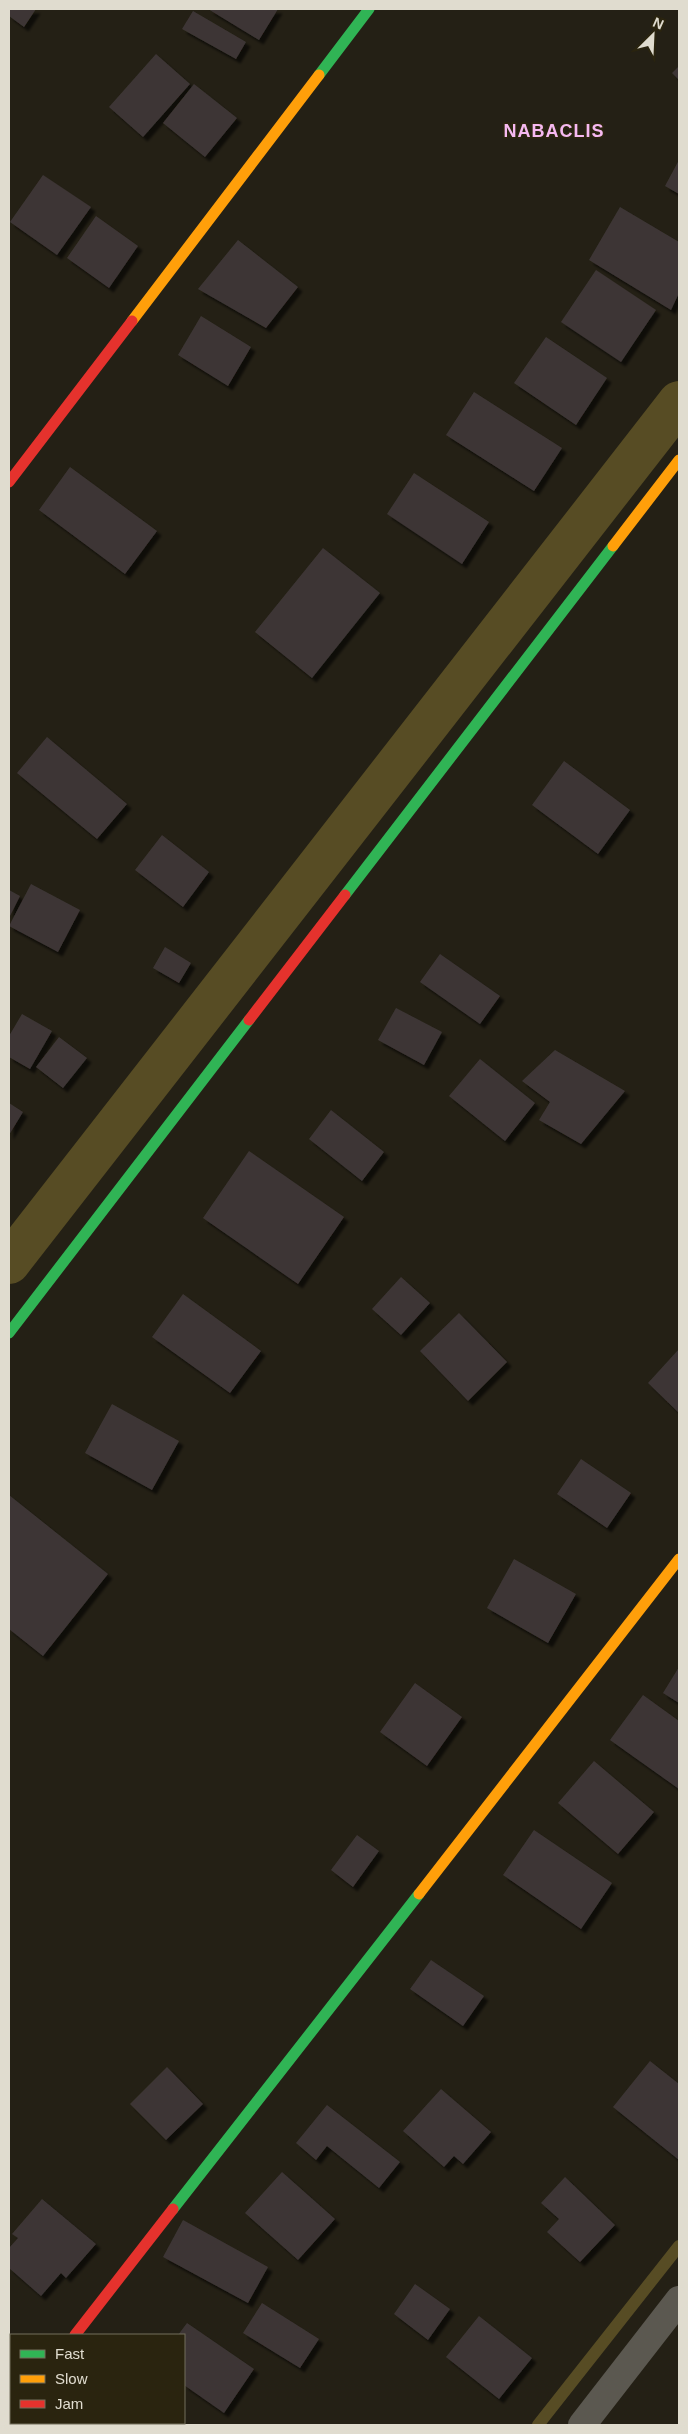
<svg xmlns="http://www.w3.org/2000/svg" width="688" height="2434" font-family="Arial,sans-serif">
<defs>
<filter id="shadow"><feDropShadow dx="4.5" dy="4.5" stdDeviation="1" flood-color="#0009"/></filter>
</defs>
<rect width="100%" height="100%" fill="#242015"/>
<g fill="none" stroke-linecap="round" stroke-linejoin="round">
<path stroke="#574c24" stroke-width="12" d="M538,2425L679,2246"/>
<path stroke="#574c24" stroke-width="42" d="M9,1263L679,402"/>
</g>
<path fill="#3d3635" filter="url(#shadow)" d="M9,9H36L24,27L9,16Z
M208,9H278L259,40Z
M193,11L246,42L236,59L182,29Z
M156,54L190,84L143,137L109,107Z
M679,66V80L672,73Z
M194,84L237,118L205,157L163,123Z
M679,160V194L665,186Z
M43,175L91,207L57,255L10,222Z
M620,207L679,242V293L671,310L589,260Z
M96,216L138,246L109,288L67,258Z
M238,240L298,287L266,328L198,289Z
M596,270L656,310L621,362L561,322Z
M201,316L251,347L228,386L178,355Z
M546,337L607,378L576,425L514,383Z
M474,392L562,448L534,491L446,435Z
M70,467L157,531L125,574L39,510Z
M414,473L489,522L462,564L387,514Z
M323,548L380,593L312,678L255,632Z
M47,737L127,804L97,839L17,773Z
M564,761L630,810L598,854L532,805Z
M162,835L209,872L183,907L135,870Z
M31,884L80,910L58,952L9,926Z
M9,890L20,896L9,918Z
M165,947L191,963L179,983L153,968Z
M440,954L500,996L480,1024L420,982Z
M396,1008L442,1032L424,1065L378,1040Z
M22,1014L52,1031L30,1069L9,1057V1036Z
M59,1037L87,1058L63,1088L36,1067Z
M555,1050L625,1091L581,1144L539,1120L550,1102L522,1081Z
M480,1059L535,1103L505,1141L449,1096Z
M9,1103L23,1112L9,1135Z
M331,1110L384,1152L362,1181L309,1139Z
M249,1151L344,1217L298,1284L203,1218Z
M401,1277L430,1303L401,1335L372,1309Z
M183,1294L261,1351L230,1393L152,1337Z
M459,1313L507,1362L468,1401L420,1351Z
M679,1349V1413L648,1383Z
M112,1404L179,1441L152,1490L85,1453Z
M581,1459L631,1493L607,1528L557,1494Z
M9,1495L108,1574L43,1656L9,1629Z
M514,1559L576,1594L548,1643L487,1608Z
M679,1667V1703L663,1693Z
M415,1683L462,1717L427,1766L380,1732Z
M643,1695L679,1721V1789L610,1740Z
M594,1761L654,1812L618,1854L558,1803Z
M534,1830L612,1883L581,1929L503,1875Z
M357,1835L379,1851L353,1887L331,1870Z
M431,1960L484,1996L463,2026L410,1989Z
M650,2061L679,2084V2160L613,2107Z
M167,2067L203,2104L166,2140L130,2104Z
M441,2089L491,2132L463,2164L454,2156L444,2167L403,2131Z
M327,2105L400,2162L379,2188L327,2146L316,2160L296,2143Z
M282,2172L335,2219L298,2260L245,2213Z
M565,2177L615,2225L580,2262L547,2232L559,2219L541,2203Z
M42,2199L96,2244L66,2278L61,2273L41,2296L9,2268V2248L18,2238L12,2234Z
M183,2220L268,2267L248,2303L163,2257Z
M415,2284L450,2309L428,2340L394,2314Z
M262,2303L319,2339L300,2368L243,2333Z
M479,2316L532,2358L499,2399L446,2357Z
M187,2323L254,2369L224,2413L184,2385V2335H178Z
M98,2423H163L161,2425H102Z"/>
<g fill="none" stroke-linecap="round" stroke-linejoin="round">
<path stroke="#5b5850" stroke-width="28" d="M9,2420L11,2417
M582,2425L679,2300"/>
<path stroke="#30b455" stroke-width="11" d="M319,75L369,9
M345,895L613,546
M9,1333L249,1020
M173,2209L419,1894"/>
<path stroke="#ff9f0a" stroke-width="11" d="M132,321L319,75
M613,546L679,460
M419,1894L679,1559"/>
<path stroke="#e5322d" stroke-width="11" d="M9,482L132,321
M249,1020L345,895
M75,2335L173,2209"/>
</g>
<g text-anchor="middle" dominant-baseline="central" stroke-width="4" stroke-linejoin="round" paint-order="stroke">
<g font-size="18" font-weight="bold" letter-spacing="1" fill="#f6b9f0" stroke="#2a240f">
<text x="554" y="131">NABACLIS</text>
</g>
</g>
<rect width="688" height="2434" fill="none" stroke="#e0dccf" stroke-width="20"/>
<rect x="10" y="2334" width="175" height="90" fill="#2a240f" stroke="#736e5c"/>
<rect x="20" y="2350" width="25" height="8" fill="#30b455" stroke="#736e5c"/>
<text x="55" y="2359" font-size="15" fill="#e0dccf">Fast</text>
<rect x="20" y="2375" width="25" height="8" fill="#ff9f0a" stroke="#736e5c"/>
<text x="55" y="2384" font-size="15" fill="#e0dccf">Slow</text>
<rect x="20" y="2400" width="25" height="8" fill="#e5322d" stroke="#736e5c"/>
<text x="55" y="2409" font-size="15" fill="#e0dccf">Jam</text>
<g transform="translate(653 35) rotate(24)" stroke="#2a240f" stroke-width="4" paint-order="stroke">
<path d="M0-4L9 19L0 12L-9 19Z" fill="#e0dccf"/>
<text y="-8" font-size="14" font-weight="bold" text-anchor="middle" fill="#e0dccf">N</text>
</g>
</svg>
